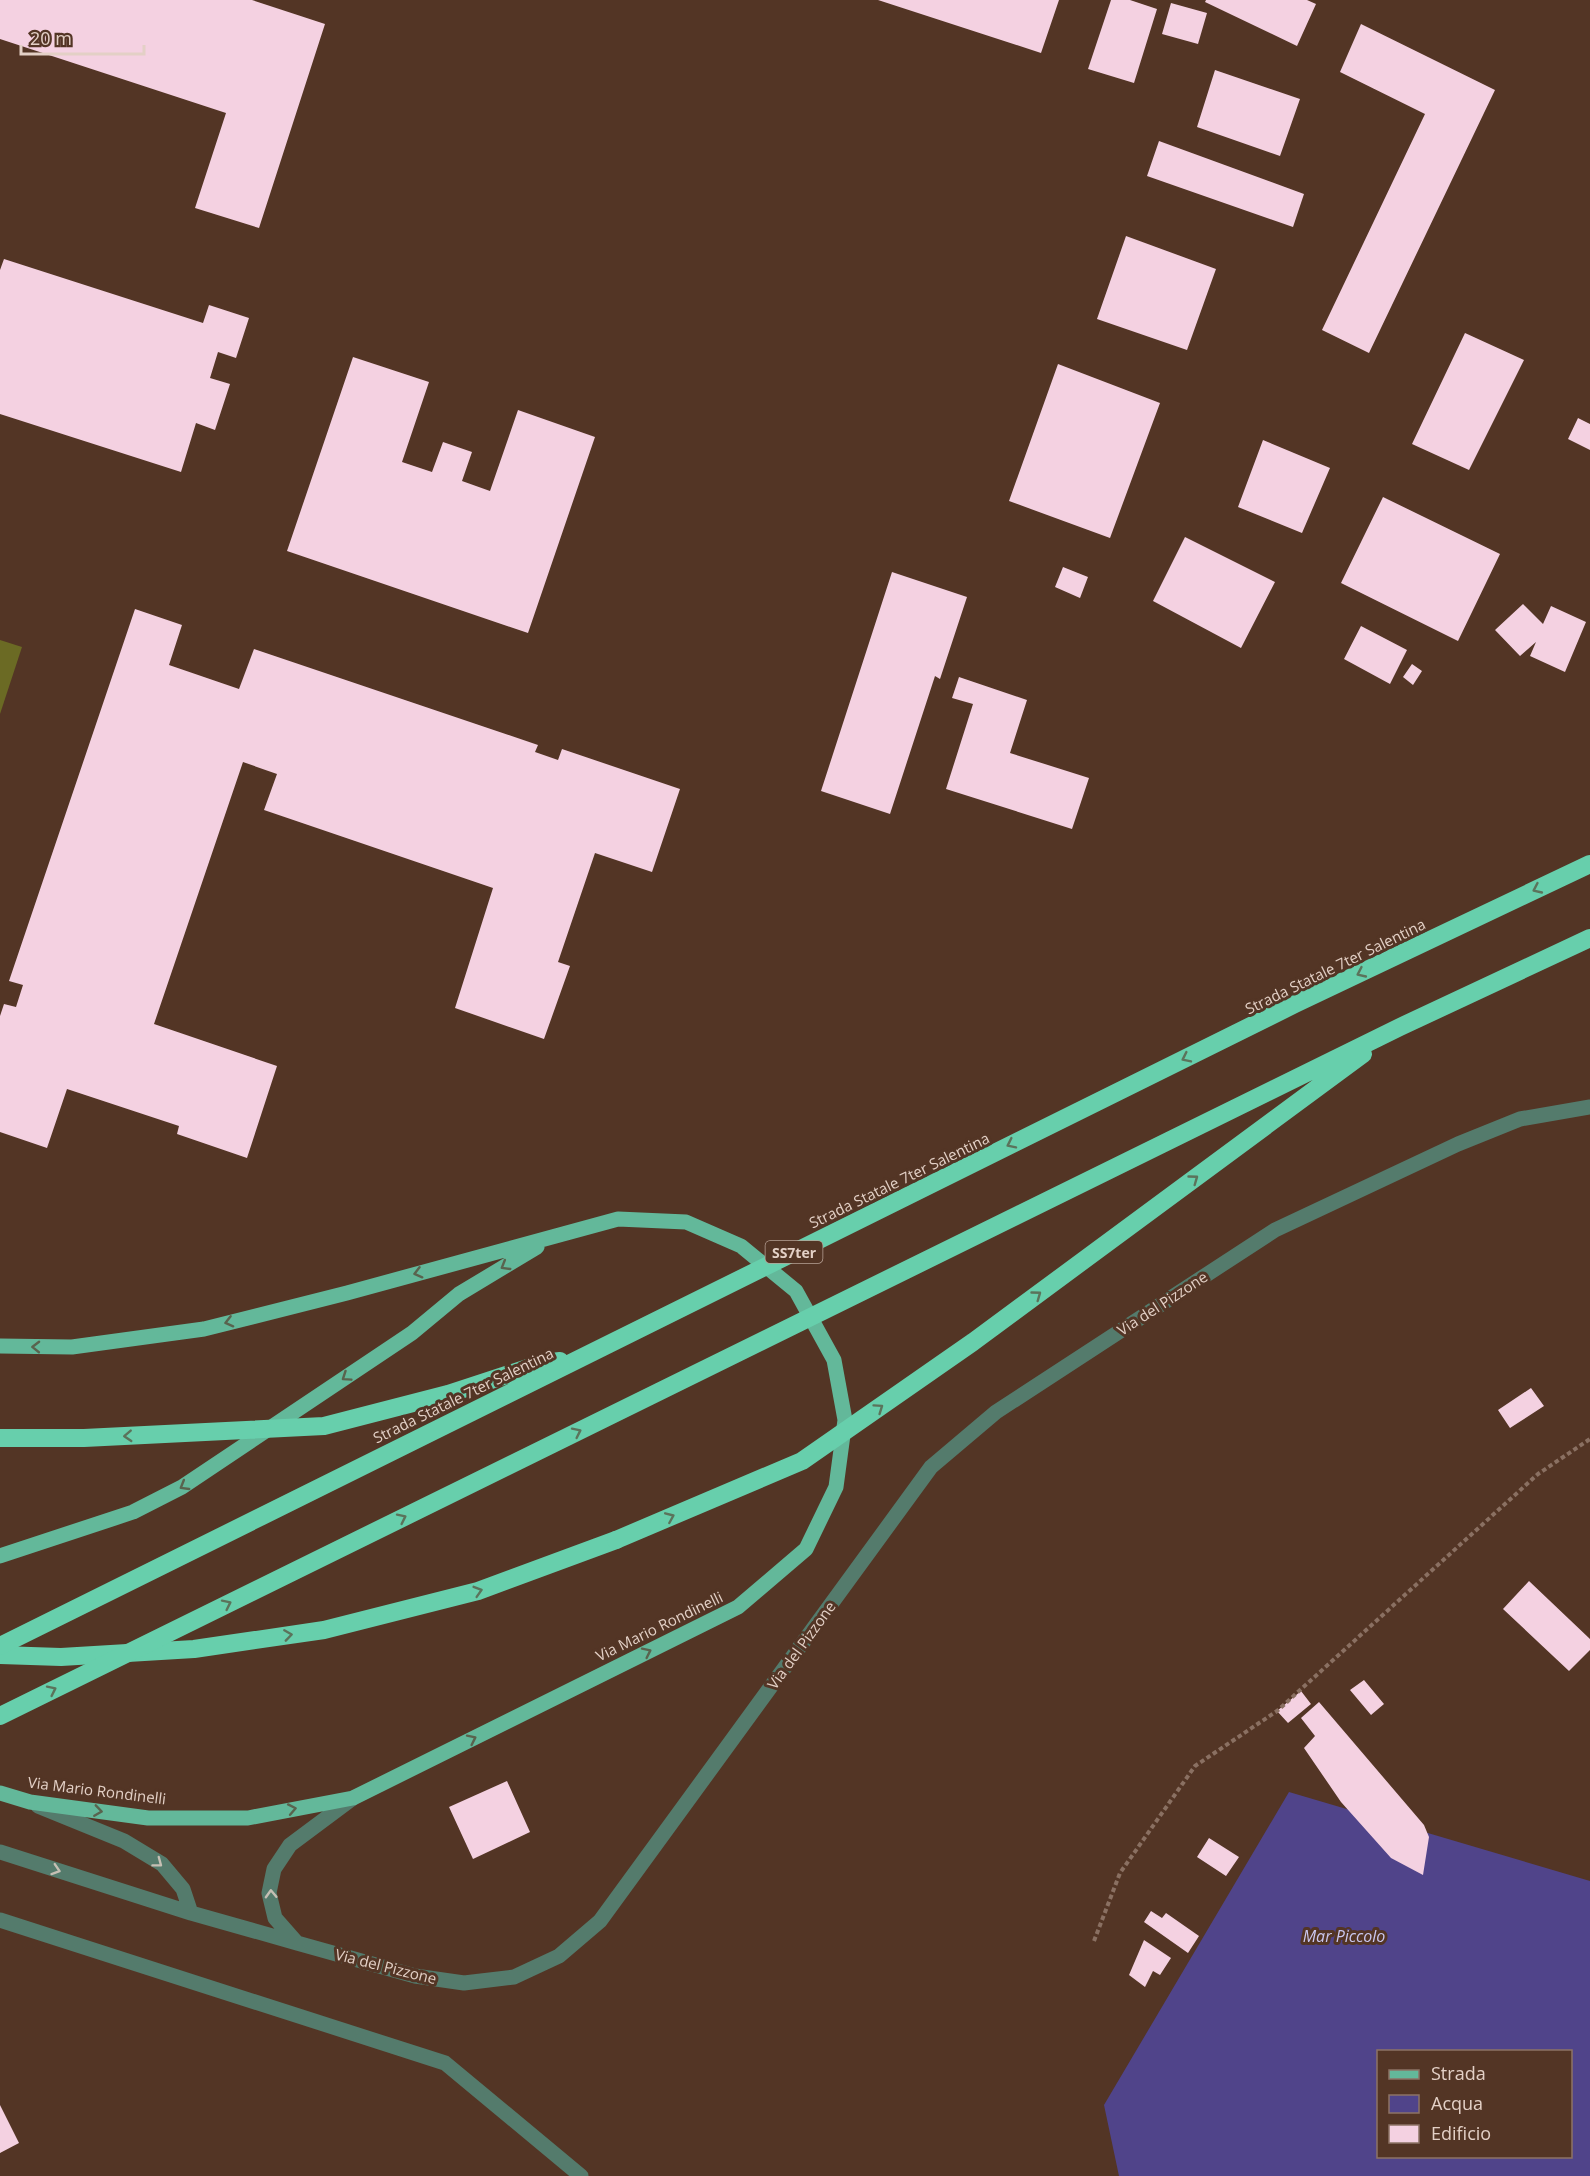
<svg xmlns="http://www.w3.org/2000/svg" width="1590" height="2176" font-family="'Open Sans',sans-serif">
<rect width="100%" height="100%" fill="#533525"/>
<path fill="#6b6a24" d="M0,640L22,647L0,714Z"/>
<path fill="#50448a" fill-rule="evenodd" d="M1289,1792L1590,1881V2176H1119L1104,2105ZM1378,2052H1570V2156H1378Z"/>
<path fill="#f4d1e1" d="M0,0H252L325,24L259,228L195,208L226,113L0,39Z
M878,0H1059L1041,53Z
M1111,0H1130L1157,9L1134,83L1088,69Z
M1206,0H1307L1316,4L1297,46L1205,2Z
M1171,3L1207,13L1198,44L1162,34Z
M1361,24L1495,90L1369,353L1322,330L1425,114L1340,72Z
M1215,70L1300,99L1280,156L1197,127Z
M1159,141L1304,194L1293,227L1147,176Z
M1126,236L1216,269L1187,350L1097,319Z
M4,259L203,323L209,305L249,318L236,358L218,352L210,378L230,384L215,430L196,423L181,472L0,414V270Z
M1465,333L1524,360L1469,470L1412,444Z
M353,357L429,382L402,462L432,472L443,442L472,452L462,481L490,491L518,410L595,437L528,633L287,551Z
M1058,364L1160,403L1110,538L1009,501Z
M1578,418L1590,424V450L1568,439Z
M1263,440L1330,468L1302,533L1238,507Z
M1383,497L1500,554L1458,641L1341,583Z
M1185,537L1275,582L1241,648L1153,601Z
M1063,567L1088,577L1080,598L1055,587Z
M892,572L967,597L940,679L935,676L890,814L821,791Z
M1523,604L1543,624L1551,606L1586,622L1565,672L1530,656L1536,642L1520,656L1495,630Z
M135,609L182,625L169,665L239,689L254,649L538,745L535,752L558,760L562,749L680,789L652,872L595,853L558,962L570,966L544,1039L455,1008L493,888L264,810L277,774L243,762L154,1024L277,1066L247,1158L177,1134L179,1126L67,1089L47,1148L0,1132V1016L4,1004L16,1007L23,985L9,981Z
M1361,626L1407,650L1390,684L1344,659Z
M1412,664L1422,671L1413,685L1403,677Z
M959,677L1027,700L1010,753L1089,778L1072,829L946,789L973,704L952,698Z
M1531,1388L1544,1406L1510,1428L1498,1410Z
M1529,1581L1590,1639V1650L1569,1671L1503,1609Z
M1364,1680L1384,1704L1371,1715L1350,1690Z
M1301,1691L1311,1704L1288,1723L1277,1711Z
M1319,1702L1424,1825L1429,1837L1423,1875L1391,1858L1341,1802L1304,1748L1315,1736L1301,1718Z
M507,1781L530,1832L473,1859L449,1807Z
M1209,1838L1239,1857L1226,1876L1197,1857Z
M1151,1911L1162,1918L1166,1913L1199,1936L1188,1953L1144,1922Z
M1144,1940L1171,1958L1160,1975L1153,1971L1145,1987L1129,1975Z
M0,2105L19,2143L0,2153Z"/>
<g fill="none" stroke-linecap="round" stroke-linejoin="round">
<path stroke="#8a7062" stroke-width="4" stroke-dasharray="4.5 3" stroke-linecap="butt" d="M1094,1941L1120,1873L1195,1766L1277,1711L1538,1474L1590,1439"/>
<path stroke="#547b6c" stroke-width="15" d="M38,1806L124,1841L162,1864L183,1889L191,1913
M0,1852L191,1913L297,1943L415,1976L464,1983L514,1977L559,1956L600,1921L931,1467L996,1412L1275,1230L1458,1144L1520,1119L1590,1107
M0,1920L445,2063L581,2176
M297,1943L275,1918L269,1893L274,1869L290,1845L353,1798"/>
<path stroke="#63b89a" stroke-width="15" d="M0,1346L72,1347L204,1329L347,1293L618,1219L686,1222L741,1246L796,1291L834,1360L845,1420L836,1487L806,1549L738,1607L353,1798L248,1818H148L30,1802L0,1793
M0,1556L133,1512L182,1487L412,1333L459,1294L537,1247"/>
<path stroke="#67cfac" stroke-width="18" d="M0,1655L61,1657L194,1649L324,1630L478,1591L616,1540"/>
<path stroke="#67cfac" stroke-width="18" d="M0,1438H84L324,1426L448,1394L543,1363L560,1361
M616,1540L802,1461L973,1342L1363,1054
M0,1646L1295,1004L1590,864
M0,1716L1400,1027L1590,938"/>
</g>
<defs><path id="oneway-chevron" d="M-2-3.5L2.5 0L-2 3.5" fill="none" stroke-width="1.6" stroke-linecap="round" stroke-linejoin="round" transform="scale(1.5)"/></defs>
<g stroke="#5b735b">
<use href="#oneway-chevron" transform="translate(1537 889) rotate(155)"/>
<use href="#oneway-chevron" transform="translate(1361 973) rotate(155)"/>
<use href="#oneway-chevron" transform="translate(1186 1058) rotate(154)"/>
<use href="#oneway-chevron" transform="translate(1011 1144) rotate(154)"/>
<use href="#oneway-chevron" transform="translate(1194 1179) rotate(-36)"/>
<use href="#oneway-chevron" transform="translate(1037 1295) rotate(-36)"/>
<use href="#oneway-chevron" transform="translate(879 1408) rotate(-35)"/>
<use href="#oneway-chevron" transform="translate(577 1432) rotate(-26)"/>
<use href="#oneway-chevron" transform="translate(128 1436) rotate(177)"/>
<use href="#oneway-chevron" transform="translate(670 1517) rotate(-23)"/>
<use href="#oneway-chevron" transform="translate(402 1518) rotate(-26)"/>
<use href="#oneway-chevron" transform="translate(478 1591) rotate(-17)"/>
<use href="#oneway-chevron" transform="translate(227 1604) rotate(-26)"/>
<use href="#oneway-chevron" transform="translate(288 1635) rotate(-8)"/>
<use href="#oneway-chevron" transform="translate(52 1690) rotate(-26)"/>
</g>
<g stroke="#59634e">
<use href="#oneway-chevron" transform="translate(505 1266) rotate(149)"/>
<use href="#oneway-chevron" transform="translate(418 1273) rotate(165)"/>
<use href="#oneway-chevron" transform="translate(229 1322) rotate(166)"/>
<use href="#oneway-chevron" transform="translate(36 1347) rotate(-179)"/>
<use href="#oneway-chevron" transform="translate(346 1377) rotate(146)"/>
<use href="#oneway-chevron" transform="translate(184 1486) rotate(149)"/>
<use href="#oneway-chevron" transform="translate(647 1652) rotate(-26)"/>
<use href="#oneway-chevron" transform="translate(472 1739) rotate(-26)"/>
<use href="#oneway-chevron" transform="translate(292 1809) rotate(-11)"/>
<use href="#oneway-chevron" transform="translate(98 1811) rotate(8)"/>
</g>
<g stroke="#c6bfb4">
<use href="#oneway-chevron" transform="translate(158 1863) rotate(37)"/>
<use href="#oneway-chevron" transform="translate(56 1870) rotate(18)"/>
<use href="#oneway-chevron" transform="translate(271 1894) rotate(-92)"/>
</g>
<g text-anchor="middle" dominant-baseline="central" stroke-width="6" stroke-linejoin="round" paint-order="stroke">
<rect fill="#533525" stroke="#b8a296" stroke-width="1.5" x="765.5" y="1241" width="57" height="22" rx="4.5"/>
<g font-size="14" font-weight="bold" fill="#e3d0c6">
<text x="794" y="1252">SS7ter</text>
</g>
<g font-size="15" fill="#e3d0c6" stroke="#533525">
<text transform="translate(1335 966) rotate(-26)">Strada Statale 7ter Salentina</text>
<text transform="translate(899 1180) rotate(-26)">Strada Statale 7ter Salentina</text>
<text transform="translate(1162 1303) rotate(-33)">Via del Pizzone</text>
<text transform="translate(463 1395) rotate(-26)">Strada Statale 7ter Salentina</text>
<text transform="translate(659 1626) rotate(-26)">Via Mario Rondinelli</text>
<text transform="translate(801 1645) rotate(-54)">Via del Pizzone</text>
<text transform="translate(97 1790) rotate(7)">Via Mario Rondinelli</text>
<text transform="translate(386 1966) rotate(14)">Via del Pizzone</text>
</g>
<g font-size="16" font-style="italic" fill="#cac7f0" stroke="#533525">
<text x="1344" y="1936">Mar Piccolo</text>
</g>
</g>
<rect x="1377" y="2050" width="195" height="108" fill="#533525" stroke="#8d7365" stroke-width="1.5"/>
<rect x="1389" y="2070" width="30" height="9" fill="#63b89a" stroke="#8d7365" stroke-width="1.5"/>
<text x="1431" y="2080" font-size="18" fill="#e3d0c6">Strada</text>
<rect x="1389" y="2095" width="30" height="18" fill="#50448a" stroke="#8d7365" stroke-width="1.5"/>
<text x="1431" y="2110" font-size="18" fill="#e3d0c6">Acqua</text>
<rect x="1389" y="2125" width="30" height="18" fill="#f4d1e1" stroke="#8d7365" stroke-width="1.5"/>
<text x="1431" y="2140" font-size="18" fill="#e3d0c6">Edificio</text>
<path d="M21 45v9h123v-9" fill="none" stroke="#e3d0c6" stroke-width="3"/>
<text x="30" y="45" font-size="18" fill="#e3d0c6" stroke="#533525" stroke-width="4.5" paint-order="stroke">20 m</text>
</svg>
